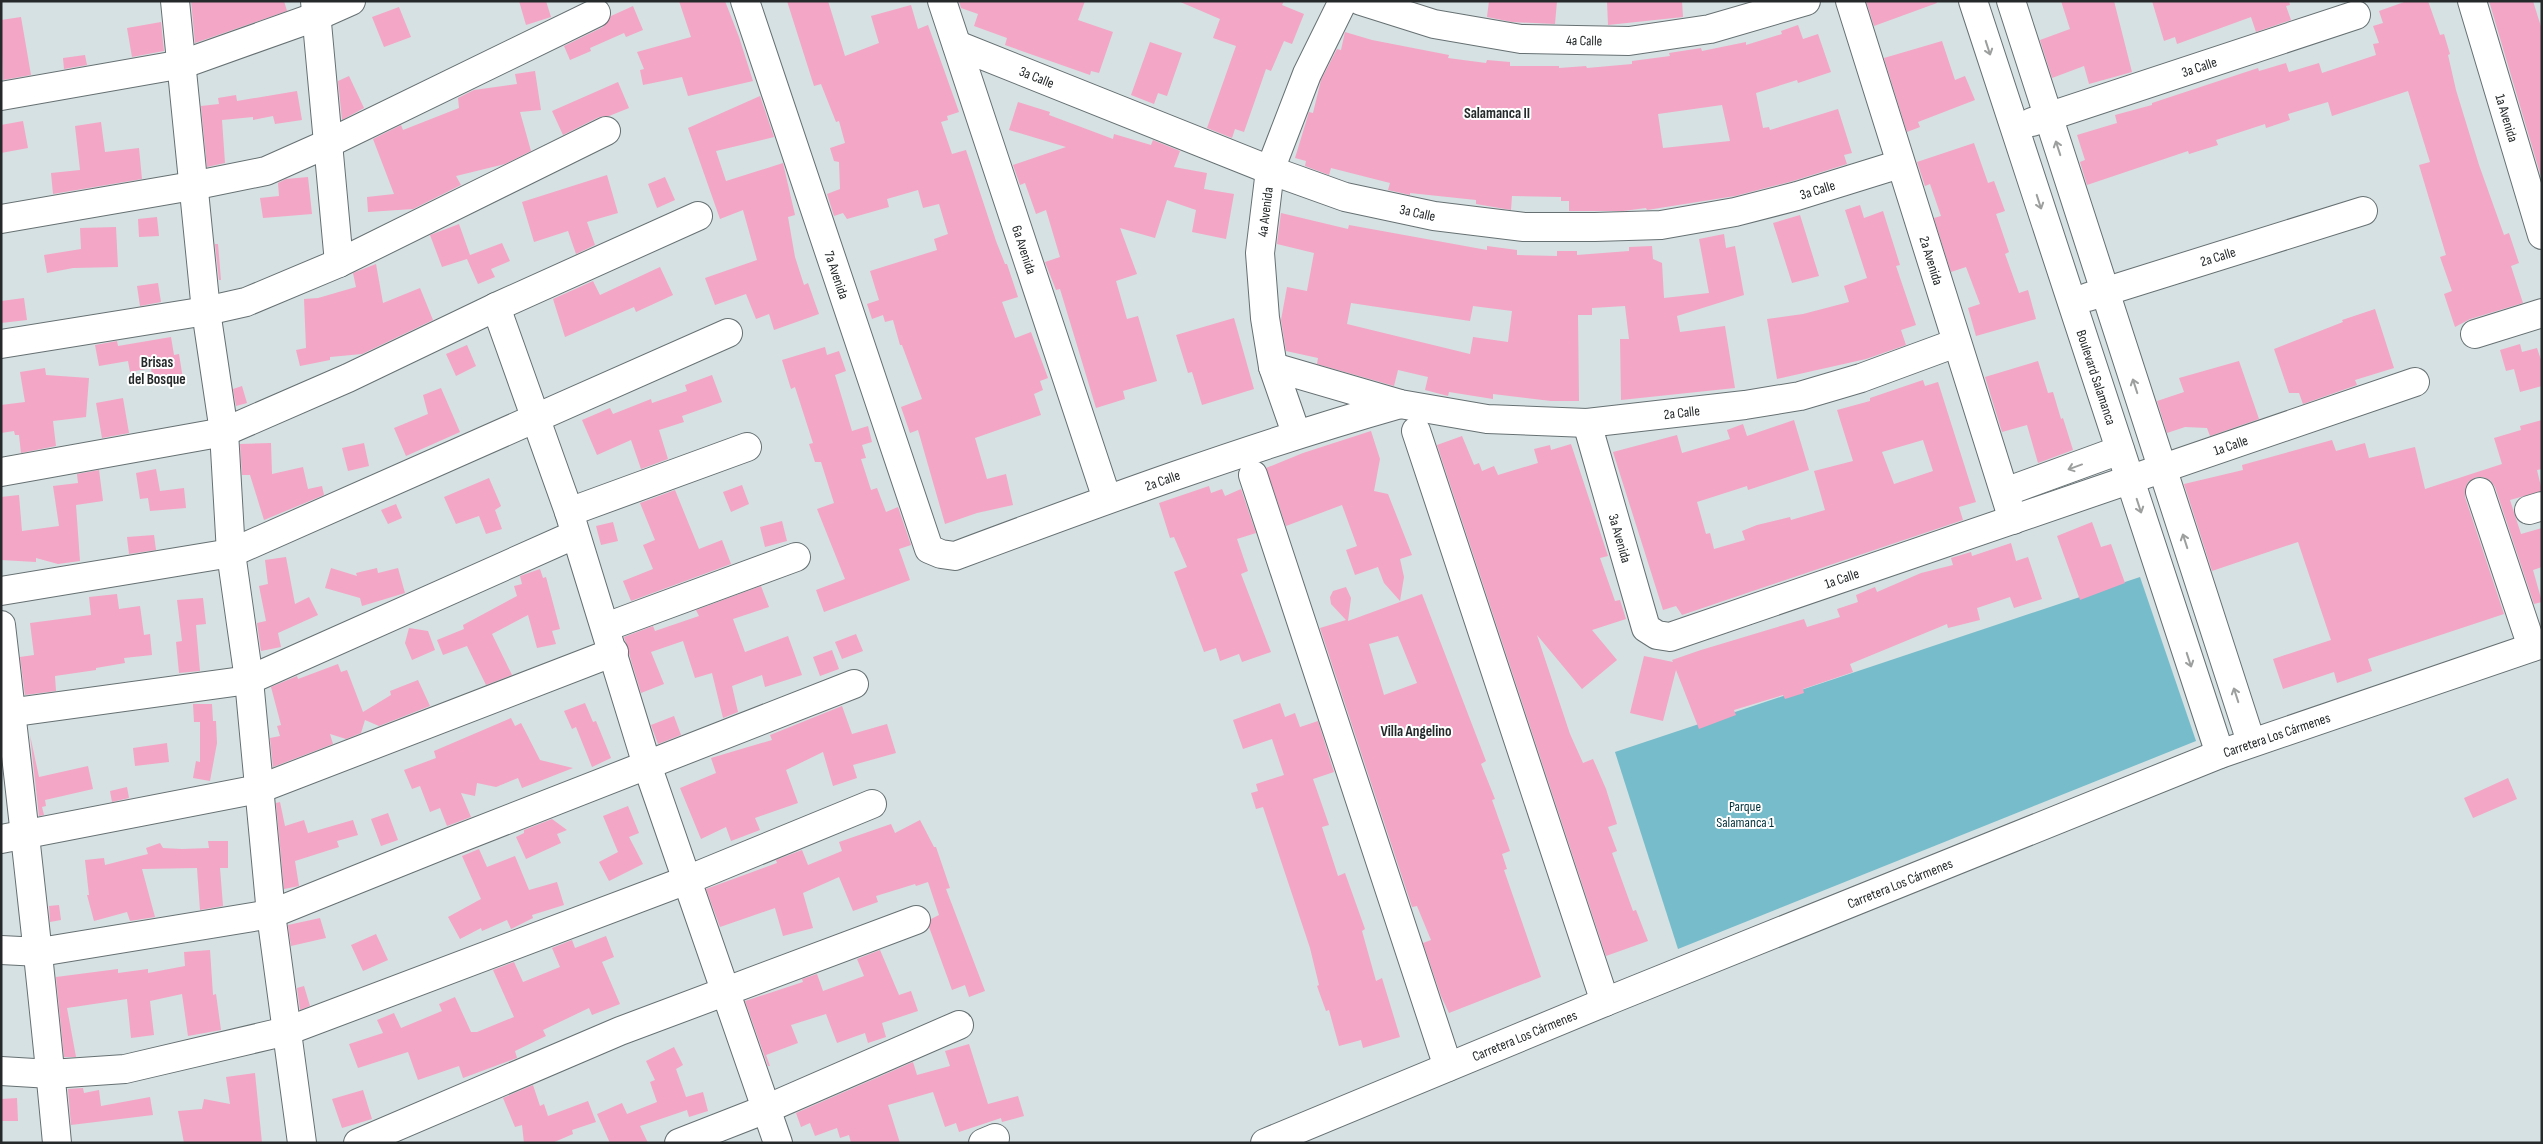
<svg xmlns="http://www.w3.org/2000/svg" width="2543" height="1144" font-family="'Sofia Sans Condensed',sans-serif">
<rect width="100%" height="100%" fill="#d6e1e3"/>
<path fill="#77bcca" d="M2140,577L2196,741L1678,949L1615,752Z"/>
<path fill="#f3a6c6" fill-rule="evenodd" d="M191,1H284L287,11L195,43Z
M519,1H546L551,17L526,25Z
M679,1H725L739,37L753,81L688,96L682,77L643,85L640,70L644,69L637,52L691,37Z
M787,1H828L845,56L879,43L871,16L911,5L918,29L928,25L959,112L947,116L948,120L941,122L952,154L966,150L996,241L1005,264H1007L1018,297L1002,302L1015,338L1031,332L1048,378L1040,381L1043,390L1034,394L1041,415L975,438L987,479L1006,474L1013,505L977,513L945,524L918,430L910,433L901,407L922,399L902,345H900L893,320L885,322L883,315L872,319L867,304L879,300L870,271L937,250L934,239L948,234L939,204L923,208L918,190L887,199L889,207L847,219L843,213L834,216L827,194L840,189L839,162L834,161L830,148L845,143L839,121L836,122L821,84L814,86Z
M959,1H1085L1078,20L1113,32L1099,73L1091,71L1090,75L1005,45L1007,38L974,26L978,14L961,8Z
M1178,1H1284L1282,5L1304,14L1292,44L1284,41L1271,71L1266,69L1244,132L1235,129L1232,138L1207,128L1236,46L1213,38L1220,19Z
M1489,1H1557L1555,24L1512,22L1487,17Z
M1607,1H1682L1683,17L1608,25Z
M1866,1H1936L1937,3L1874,26Z
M2061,1H2114L2132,72L2089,84L2084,66L2052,78L2040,40L2070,29Z
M2152,1H2289L2290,5L2286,6L2291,20L2256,32L2251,17L2177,44L2175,37L2164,41Z
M2407,1H2428L2440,35L2444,34L2450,54L2448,55L2456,90L2479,165L2504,235L2509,233L2519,263L2511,266L2523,303L2470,319L2455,327L2444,294L2452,291L2440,257L2446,255L2419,165L2430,162L2408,91L2332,116L2328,102L2288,114L2290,120L2266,128L2265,124L2216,140L2218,145L2189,154L2188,151L2087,185L2080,162L2085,160L2077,135L2117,123L2115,115L2152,105V103L2258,68L2259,71L2286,63L2289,72L2319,63L2322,73L2376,55L2373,44L2379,43L2373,26L2383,23L2379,11Z
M2489,1H2533L2542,30V180Z
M633,6L643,30L626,37L624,33L590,48L591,51L570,60L564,46L603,27L611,16Z
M399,7L411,37L384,47L372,17Z
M21,17L31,75L3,80L1,20Z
M161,22L164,51L132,57L127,28Z
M1798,25L1803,39L1818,34L1831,72L1798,83L1797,80L1756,93L1763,128L1769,127L1770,130L1838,109L1852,153L1844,155L1847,164L1793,181L1735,196L1647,210L1646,208L1623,211H1569V201H1561V197L1512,196L1511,210L1476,204V200L1410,193V195L1388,190L1390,183L1331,168L1329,175L1305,166L1306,161L1295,158L1309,112L1313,113L1321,80L1337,49L1341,50L1345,32L1372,40L1449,55L1448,58L1486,63L1487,60L1510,62V66H1559V68L1586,66L1587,68L1632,64V61L1670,56L1669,53L1701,48L1702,51L1746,42V45L1782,34L1781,31ZM1722,105L1730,141L1663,148L1658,114Z
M1942,41L1955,80L1965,76L1975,100L1918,122L1920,127L1907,132L1884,58Z
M1150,42L1182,53L1167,96L1158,93L1154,104L1131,95Z
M85,55L87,65L64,69L63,58Z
M535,71L541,110L520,112L531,151L505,164L456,176L461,185L413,209L368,212L367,197L394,194L373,139L401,125L403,130L459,108L458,98L474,90L517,84L515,74Z
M349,76L364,108L342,120L338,81Z
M618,82L629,108L609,116L599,117L563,135L552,111Z
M297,91L302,120L275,124L273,116L253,120V117L222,120L225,163L207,167L201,106L219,104L218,98L236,95L237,101Z
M760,96L774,137L716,151L726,181L783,163L795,215L788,217L795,257L804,285L808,283L819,314L774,330L769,314L756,319L746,294L715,305L705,278L757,260L743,210L720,219L688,128Z
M1018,102L1050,112L1049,115L1113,139L1114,134L1151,145L1153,140L1180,151L1174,167L1207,173L1204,189L1234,194L1226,239L1192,232L1196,210L1167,200L1155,238L1120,228L1137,274L1116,281L1127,319L1138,316L1157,381L1123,391L1125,399L1096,408L1060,289L1056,290L1045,262L1060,257L1046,210L1036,214L1025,183L1020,185L1013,165L1066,147L1009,130Z
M23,121L28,148L1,153V125Z
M101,122L105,152L139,148L142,179L53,194L51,173L80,170L75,126Z
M1974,143L1988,183L1994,181L2005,211L1996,214L2009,252L2005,254L2019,293L2028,290L2036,319L1976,336L1968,308L1980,304L1966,267L1951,272L1934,218L1941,216L1930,184L1925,186L1917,162Z
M607,175L618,213L587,222L595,245L576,254L568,231L534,242L522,202Z
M308,177L312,214L263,218L260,198L279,196L278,183L286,179Z
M665,177L675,200L657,208L648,184Z
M1860,205L1864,218L1883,211L1900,265L1896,266L1916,325L1901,330L1906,345L1866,359L1777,379L1767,319L1803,314L1849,302L1844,286L1867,278L1845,210Z
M1281,213L1348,229L1349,225L1487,250V246L1517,250V255L1557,256V251H1577V255L1629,251V247L1652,246L1653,259L1662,263L1664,298L1709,293L1699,239L1724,234L1726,248L1735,246L1744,295L1677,316L1680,332L1725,326L1735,388L1621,400L1620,339H1629L1625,306L1592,308V315H1578L1579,401H1551L1493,394V399L1449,392L1448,396L1425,390L1428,377L1398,370L1394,386L1317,364L1318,358L1286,351L1281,320L1287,287L1307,291L1314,253L1277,244ZM1351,303L1470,321L1473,306L1512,311L1508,342L1473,337L1470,354L1347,324Z
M1800,215L1819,276L1792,283L1773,223Z
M157,217L159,236L139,237L138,219Z
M459,224L470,255L502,243L510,261L491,269L495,277L478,284L467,259L442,267L430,235Z
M116,227L118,267L73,268L47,273L44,255L81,249L80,228Z
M215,244H218L221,280H219Z
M376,264L383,303L420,288L433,320L362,354L330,357V360L300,366L296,350L306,348L304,299L318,298L356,287L353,273Z
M660,267L673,295L636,312L634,307L565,337L553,299L593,281L600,295Z
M158,283L161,302L140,306L137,286Z
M24,298L27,320L1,323V301Z
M2375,309L2394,368L2355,380L2357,385L2303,404L2299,393H2289L2274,349L2343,322L2342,320Z
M1234,318L1254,389L1202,405L1192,372L1188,373L1176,335Z
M171,337L174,355L179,354L183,379L153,384L151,368L130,372L128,361L99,366L95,345L117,341L118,346Z
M2520,344L2522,352L2537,348L2542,363V386L2520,392L2514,369L2506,371L2500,350Z
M467,345L476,366L456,376L446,354Z
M825,347L827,355L839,351L846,371L835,375L852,431L868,426L872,442L862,445L866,458L861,459L871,490L877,488L886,512L898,507L911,545L899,549L910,580L824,612L816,590L845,579L817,509L834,503L821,462H815L809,444L813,443L795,387L791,389L782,360Z
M2038,361L2048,393L2053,392L2061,419L2063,418L2073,450L2038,463L2027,425L2002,432L1985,377Z
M2239,361L2259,419L2210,436L2207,428L2185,427L2167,433L2157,401L2184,392L2179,378Z
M45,368L46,375L89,378L86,417L53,421L56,446L21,453L19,435H15L14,431L1,433V405L25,402L20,372Z
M712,375L722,402L682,416L684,422L659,430L668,459L641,469L631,440L597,455L582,420L610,408L613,414L651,399L652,403L687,391L685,385Z
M1923,380L1925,386L1938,382L1976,502L1959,507L1963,520L1682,615L1676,606L1663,610L1613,452L1677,435L1682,453L1730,439L1727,430L1743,424L1747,436L1794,420L1809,470L1748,490L1747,486L1697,502L1706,534L1710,533L1714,549L1745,540L1742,531L1757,525L1790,517L1791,520L1825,510L1814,471L1853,461L1837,410L1870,401V398ZM1923,440L1933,471L1894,484L1882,452Z
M242,386L247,403L236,406L233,389Z
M441,388L460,432L406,456L394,428L428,414L423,395Z
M123,398L129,433L102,438L96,403Z
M2542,420V469L2537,470L2542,491L2510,500L2521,534L2542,528V567L2533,570L2542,602L2534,604L2495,487L2490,480L2483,477H2476L2468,482L2465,489V497L2504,614L2368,659L2372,671L2337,683L2334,672L2283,689L2273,659L2331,640L2298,542L2212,571L2184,484L2243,470L2242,465L2332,440L2336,451L2365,443L2369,458L2415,447L2425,489L2502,464L2494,438L2521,430L2520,426Z
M1371,431L1380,459L1374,491L1388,494L1412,555L1400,559L1404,577L1400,601L1384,583L1378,567L1355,575L1346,550L1357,546L1342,505L1286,526L1266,468L1303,453Z
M1462,436L1474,465L1479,463L1482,471L1494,466L1498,475L1538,463L1534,449L1550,445L1551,450L1571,444L1608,556L1600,558L1615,601L1620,600L1626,619L1592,630L1617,660L1582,689L1537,635L1570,734L1583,763L1593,759L1606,789L1617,824L1608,827L1617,851L1612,853L1633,911L1636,910L1648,941L1606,956L1437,445Z
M271,443L272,474L303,467L308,489L322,486L324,495L264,520L250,475H242L240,444Z
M364,443L369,466L348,471L342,448Z
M156,469L160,491L184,488L186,508L150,511L148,498L140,499L136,473Z
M99,470L103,501L76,505L80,561L58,564L36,558V562L1,560V497L19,495L22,531L59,526L53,486L78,483L77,474Z
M489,478L501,506L495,510L502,529L486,534L479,516L456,524L444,497Z
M742,485L749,504L731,512L723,492Z
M1209,486L1211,493L1222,489L1225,496L1241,489L1256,533L1237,539L1248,571L1241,574L1271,652L1242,662L1239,654L1220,661L1216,648L1204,652L1174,572L1187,567L1174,537L1170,538L1159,503Z
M675,490L699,549L722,540L731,564L631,601L623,581L653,569L643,545L655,540L640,503Z
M396,504L402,518L388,524L381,510Z
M782,521L787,541L765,547L760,527Z
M613,522L618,541L601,545L596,526Z
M2092,522L2101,547L2111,544L2125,583L2080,600L2057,536Z
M154,535L156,550L129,554L127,537Z
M2011,543L2016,561L2028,557L2042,599L2014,608L2010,597L1977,608L1980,620L1948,628L1947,624L1850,664L1853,672L1803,689L1804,693L1785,699L1783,695L1734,710L1736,715L1699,729L1676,670L1663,721L1630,713L1644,656L1673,662L1672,660L1701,650L1804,619L1807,627L1840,617L1837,609L1858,602L1856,595L1875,587L1877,592L1921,573L1953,565L1951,558L1971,552L1972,556Z
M286,557L295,604L309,597L318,615L278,633L281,647L261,651L257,623L266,621L259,586L268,584L265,560Z
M331,568L357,576L356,573L377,568L378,573L398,568L405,593L362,606L360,598L325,588Z
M540,569L543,578L546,577L560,629L552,631L556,644L537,648L528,615L492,634L512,675L486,685L467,646L443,655L437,640L464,629L463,625L517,596L514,586L522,584L520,576Z
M761,586L769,607L733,619L745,652L788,636L802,675L765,687L762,675L732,686L738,712L723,718L712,673L695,678L683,641L651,652L664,684L641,693L624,637L653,626L655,631L699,616L696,610Z
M1346,587L1351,598L1348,621L1422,594L1486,761L1481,764L1495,799L1492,800L1510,851L1502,854L1507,869L1504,870L1541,977L1449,1013L1441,996L1423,943L1431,940L1417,906L1412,907L1320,628L1346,620L1331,604L1330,597L1333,591ZM1398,636L1417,683L1384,695L1369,644Z
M117,594L119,609L140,606L144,635L150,634L152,655L124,658L125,663L96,668V670L55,676L56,691L25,695L20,657L34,655L30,623L91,615L89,597Z
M203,598L206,624L196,625L200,671L179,673L176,642L182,641L177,600Z
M409,628L428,631L435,650L412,660L405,643Z
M856,634L863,651L842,659L835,642Z
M832,650L839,669L820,676L813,657Z
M338,664L341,672L347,670L363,712L391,695L390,691L418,680L430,706L379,726L365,720L361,733L346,739L330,734L333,744L273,767L270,738L280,736L277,726L281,725L271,687L297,676L298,679Z
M585,703L593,722L596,721L611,758L592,767L576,727L572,729L564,711Z
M1280,703L1285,717L1295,713L1300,727L1318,721L1334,772L1313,779L1329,825L1322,827L1338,876L1345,873L1365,929L1362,931L1376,981L1382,978L1400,1037L1363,1048L1361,1040L1339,1046L1329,1010L1326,1011L1317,986L1319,985L1310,948L1263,807L1256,809L1251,793L1258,791L1256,784L1284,775L1272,739L1243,749L1233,720Z
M193,704H212L213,721H216L217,743L210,781L193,778L196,761L200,762V722H194Z
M842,706L852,734L887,724L896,753L853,765L857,778L833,786L823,752L786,770L798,803L755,818L760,830L731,841L726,827L701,839L680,788L716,773L711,758L772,740L770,735Z
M674,716L681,735L658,744L651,725Z
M511,718L515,726L521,723L540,760L573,768L522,788L518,778L496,787L477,783L475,796L461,793L471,817L447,826L440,808L430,812L420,786L412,789L404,770L436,758L434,751Z
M30,735L39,777L88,766L93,789L45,800L46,806L42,807L44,815L39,816Z
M167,743L169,762L135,766L133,748Z
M2508,778L2517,799L2473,818L2464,798Z
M127,787L129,798L112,802L110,791Z
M280,802L285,826L304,820L308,833L353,820L358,835L337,841L339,847L295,861L299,886L284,889L276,803Z
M628,806L639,833L629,837L643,864L609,881L599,862L618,852L603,816Z
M388,813L398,840L381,846L371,819Z
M552,819L567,830L557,834L561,843L526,859L516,837L524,833V830Z
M920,820L934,847H936L950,888L946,889L985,991L969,997L965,985L952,990L929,927L931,919L939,915L928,882L916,886L915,884L876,896L878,902L853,911L839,877L803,893L813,928L783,936L775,908L720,927L706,889L777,863L776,860L802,850L808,865L842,851L839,842L891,824L895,833Z
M208,841H228V868H220L223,906L200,910L197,868L142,869L155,917L130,921L127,912L94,921L87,895H89L85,860L104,858L105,865L148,854L146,848L160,843L163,848L182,849L209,848Z
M479,849L487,867L515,856L529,890L557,882L564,905L532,915L533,918L511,929L507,920L482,931L481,928L460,939L448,917L481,899L462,856Z
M59,905L61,920L50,922L49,906Z
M320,918L326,938L291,946L288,925Z
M376,934L388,960L363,971L351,945Z
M606,936L614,957L602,962L620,1004L592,1015L589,1008L543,1030L546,1036L515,1051L517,1058L463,1078L459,1066L418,1080L408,1052L358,1068L349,1044L383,1033L377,1020L394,1013L401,1028L442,1011L439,1004L455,997L471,1032H477L514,1017L493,970L514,962L523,982L560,967L552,948L572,940L575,948Z
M210,950L213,995L216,994L221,1030L188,1036L182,994L150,1001L154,1035L131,1038L127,999L67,1008L76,1057H64L56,977L118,969V973L148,969V973L185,966L184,952Z
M880,950L899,995L911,991L918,1011L882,1023L886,1037L868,1043L865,1033L837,1043L826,1014L791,1025L798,1043L766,1055L770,1066H768L745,1001L803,982L802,979L817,974L823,991L864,976L857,959Z
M304,986L310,1006L300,1010L297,988Z
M969,1044L988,1104L1018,1096L1024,1116L1002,1122L1001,1118L959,1132L956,1123L945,1127L933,1092L888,1105L900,1143H851L849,1135L840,1138L837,1128L815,1136L810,1123L801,1127L796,1113L913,1062L917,1075L950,1066L945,1051Z
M674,1047L683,1065L676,1069L686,1097L703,1092L708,1111L689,1117L687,1110L640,1126L648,1143H610L597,1114L622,1103L627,1114L657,1102L650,1082L655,1080L646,1061Z
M255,1073L262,1143H184L178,1111L202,1109L204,1099L230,1104L226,1077Z
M533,1085L540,1106L544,1104L548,1116L588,1101L596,1122L572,1130L573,1134L552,1143H524L522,1125L515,1127L503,1098Z
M83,1088L84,1093L99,1090L101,1106L150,1097L153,1115L71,1125L68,1089Z
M363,1090L372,1119L342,1128L332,1099Z
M17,1098L18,1121H1V1099Z"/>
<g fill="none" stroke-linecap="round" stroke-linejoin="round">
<g stroke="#667072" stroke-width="30">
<g id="minor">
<path d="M175,1L206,311L224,432L231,553L249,680L271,914L302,1143"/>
<path d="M315,1L339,263"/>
<path id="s1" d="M745,1L929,549L941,554L955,556C1102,501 1249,447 1400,404"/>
<path id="s2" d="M942,1L1107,499"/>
<path id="s3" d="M1361,1L1434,24L1521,39L1629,41L1710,29L1806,1"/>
<path id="s4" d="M1850,1L2013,520"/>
<path id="s5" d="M1973,1L2220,754"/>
<path d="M2011,1L2251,742"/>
<path id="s6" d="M2472,1L2542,235"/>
<path id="s7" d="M957,45L1270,170L1345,197L1434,216L1524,227H1595L1661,225L1735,212L1797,196L1900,164"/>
<path d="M1,96L183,64L315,17L351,1"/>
<path id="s8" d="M2032,122L2356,15"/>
<path d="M1,219L192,186L266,171L329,143L596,13"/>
<path id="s9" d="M2088,297L2363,211"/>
<path d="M496,307L569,512L647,765L778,1143"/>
<path d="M2475,334L2542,313"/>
<path d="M1,344L206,311L246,302L339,263L606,131"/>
<path id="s10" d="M1273,367L1400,404L1487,419L1587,423L1745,405L1800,396L1861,378L1956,343"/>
<path id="s11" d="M1587,423L1646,628L1657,635L1670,637L2415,382"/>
<path d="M1416,431L1605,1002"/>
<path id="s12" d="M1296,433L1273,367L1265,318L1260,253L1270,170L1307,74L1343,1"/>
<path d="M1,472L224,432L348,378L496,307L698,216"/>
<path d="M1253,475L1448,1067"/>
<path d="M2005,492L2120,450"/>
<path d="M2480,492L2532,647"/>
<path d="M2529,510L2542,506"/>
<path d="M569,512L747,447"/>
<path d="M1,591L231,553L728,333"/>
<path d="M1,625C21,797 41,970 57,1143"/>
<path d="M606,627L796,557"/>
<path d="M1,714L249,680L574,535"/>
<path d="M1,839L259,789L614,652"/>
<path d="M1,950L40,952L271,914L445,844L854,684"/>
<path d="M1,1071L51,1074L125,1069L287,1031L687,880L872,804"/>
<path d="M358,1143L620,1031L916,920"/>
<path d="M679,1143L766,1109L959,1025"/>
<path d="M983,1143L995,1138"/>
</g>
</g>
<g stroke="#667072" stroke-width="30">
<g id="major">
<path id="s13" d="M1265,1143L1605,1002L2220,754L2542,644"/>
</g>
</g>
<use href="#minor" stroke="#fff" stroke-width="28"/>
<use href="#major" stroke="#fff" stroke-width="28"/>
</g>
<defs><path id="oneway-shaft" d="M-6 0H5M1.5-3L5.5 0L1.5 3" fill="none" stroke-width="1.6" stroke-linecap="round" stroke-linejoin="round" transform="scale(1.25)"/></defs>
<g stroke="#9d9f9f">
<use href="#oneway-shaft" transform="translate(1988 48) rotate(72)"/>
<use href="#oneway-shaft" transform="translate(2058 148) rotate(-108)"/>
<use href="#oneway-shaft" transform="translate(2039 202) rotate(72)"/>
<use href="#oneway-shaft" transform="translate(2135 386) rotate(-108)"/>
<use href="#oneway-shaft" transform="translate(2075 467) rotate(160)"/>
<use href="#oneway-shaft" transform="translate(2139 506) rotate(72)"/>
<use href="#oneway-shaft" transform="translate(2185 541) rotate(-108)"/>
<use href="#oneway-shaft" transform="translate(2189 660) rotate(72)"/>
<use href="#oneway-shaft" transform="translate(2236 695) rotate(-108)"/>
</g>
<g text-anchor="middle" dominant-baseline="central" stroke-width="4" stroke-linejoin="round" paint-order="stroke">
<g font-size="14" fill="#25292a" stroke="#fff">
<text stroke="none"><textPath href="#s3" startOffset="228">4a Calle</textPath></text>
<text stroke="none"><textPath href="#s8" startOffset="176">3a Calle</textPath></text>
<text stroke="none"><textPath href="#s7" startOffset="86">3a Calle</textPath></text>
<text stroke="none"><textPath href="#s6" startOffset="122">1a Avenida</textPath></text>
<text stroke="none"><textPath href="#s7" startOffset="896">3a Calle</textPath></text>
<text stroke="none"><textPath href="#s12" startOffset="226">4a Avenida</textPath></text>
<text stroke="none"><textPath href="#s7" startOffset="491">3a Calle</textPath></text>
<text stroke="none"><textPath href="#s2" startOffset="262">6a Avenida</textPath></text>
<text stroke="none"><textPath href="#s9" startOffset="136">2a Calle</textPath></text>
<text stroke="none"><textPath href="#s4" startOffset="272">2a Avenida</textPath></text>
<text stroke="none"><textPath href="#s1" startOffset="289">7a Avenida</textPath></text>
<text stroke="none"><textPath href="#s5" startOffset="396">Boulevard Salamanca</textPath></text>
<text stroke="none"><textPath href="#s10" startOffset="416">2a Calle</textPath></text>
<text stroke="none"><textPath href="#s11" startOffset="832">1a Calle</textPath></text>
<text stroke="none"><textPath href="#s1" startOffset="826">2a Calle</textPath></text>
<text stroke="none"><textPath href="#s11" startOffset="120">3a Avenida</textPath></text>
<text stroke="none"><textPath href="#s11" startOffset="421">1a Calle</textPath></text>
<text stroke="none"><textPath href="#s13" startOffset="1091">Carretera Los Cármenes</textPath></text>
<text stroke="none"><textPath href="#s13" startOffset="686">Carretera Los Cármenes</textPath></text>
<text stroke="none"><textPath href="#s13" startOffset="281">Carretera Los Cármenes</textPath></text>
</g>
<g font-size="14" fill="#00313a" stroke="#fff">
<text x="1745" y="806">Parque<tspan x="1745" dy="16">Salamanca 1</tspan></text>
</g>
<g font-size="15" font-weight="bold" fill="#25292a" stroke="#fff">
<text x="1497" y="113">Salamanca II</text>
<text x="157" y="362">Brisas<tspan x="157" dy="17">del Bosque</tspan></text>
<text x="1416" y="731">Villa Angelino</text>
</g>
</g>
<rect width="2543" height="1144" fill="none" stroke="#25292a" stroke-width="5"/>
</svg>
